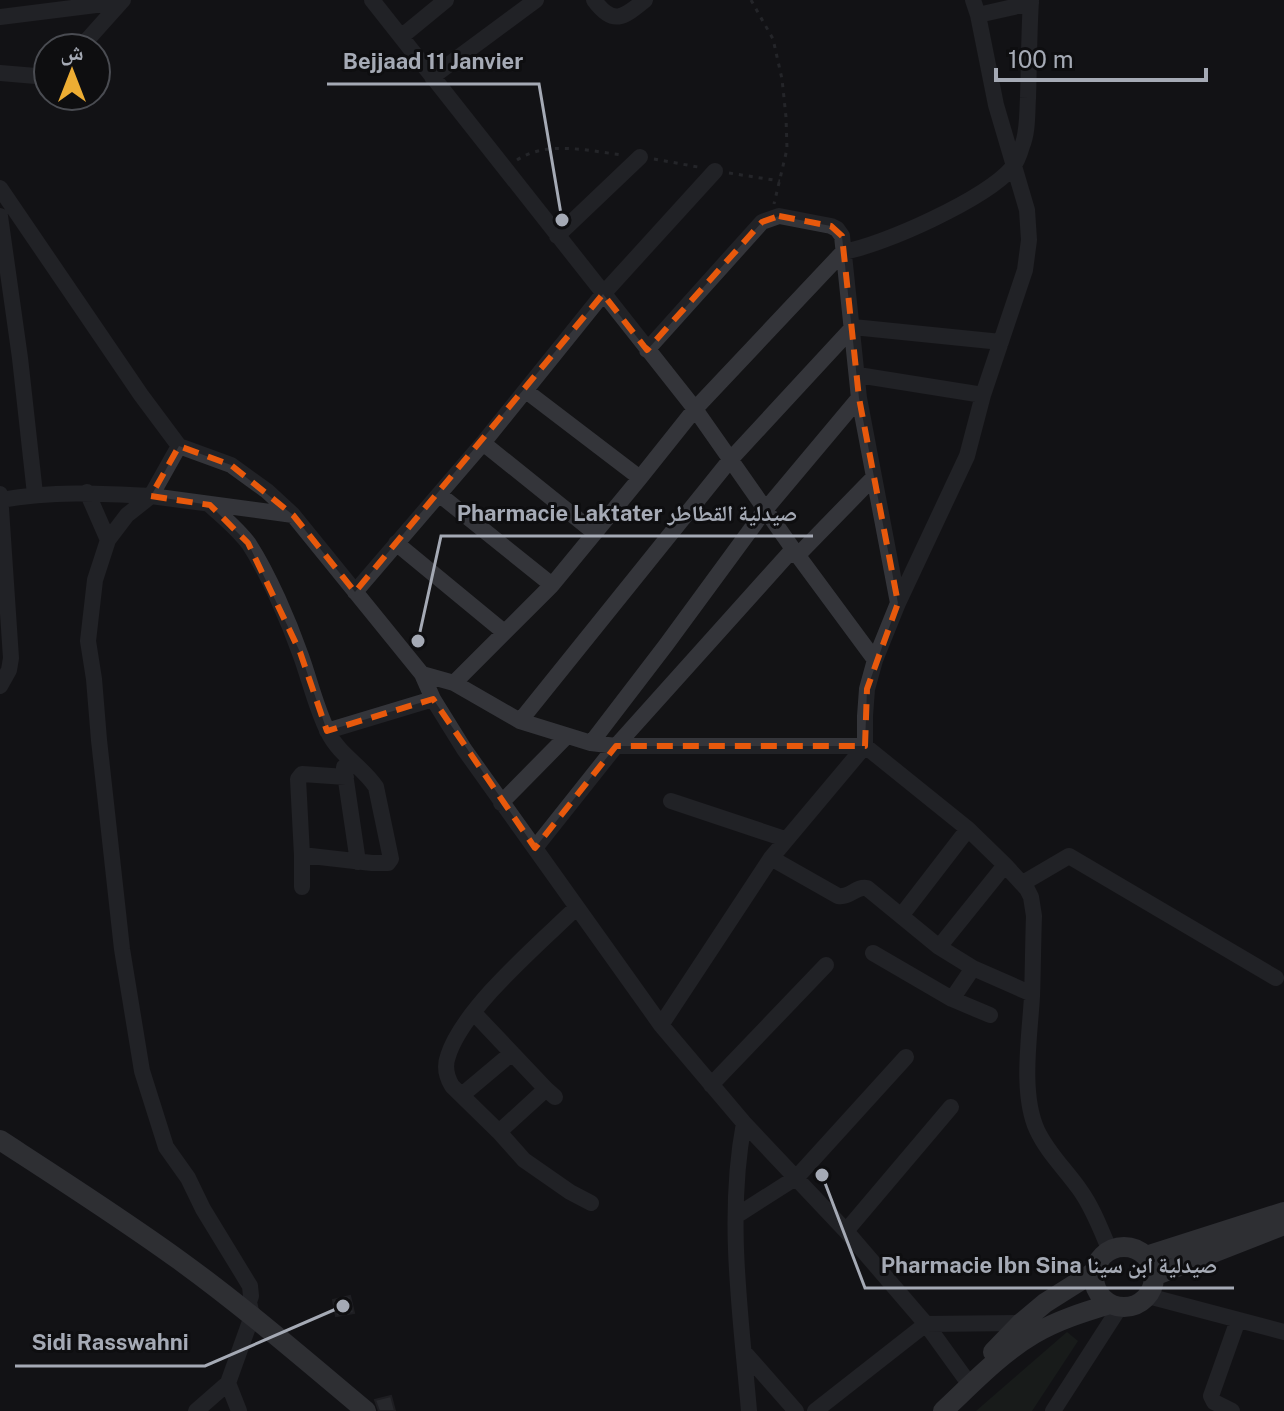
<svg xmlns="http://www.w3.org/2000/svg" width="1284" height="1411" font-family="'Public Sans','Noto Naskh Arabic',sans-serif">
<rect width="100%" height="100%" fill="#131315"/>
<path fill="#1f2720" d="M1067,1332L1078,1341L1032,1411H976Z"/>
<path fill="#424348" stroke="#2d2d31" stroke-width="2" d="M350,1296L354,1313L336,1316L333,1300Z
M391,1396L395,1411H379L375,1400Z"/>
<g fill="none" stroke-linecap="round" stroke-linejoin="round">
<path stroke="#3a3c41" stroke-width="3" stroke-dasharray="4 6" stroke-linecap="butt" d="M751,0L773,39L782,79L786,117L787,149L774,204
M654,159L698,167
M517,160C548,140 588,151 623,155
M729,173L780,181"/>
<path stroke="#34353a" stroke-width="16" d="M372,0L695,409L793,549L875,660
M594,0C613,26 623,18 645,0
M978,15L1031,3
M0,17L120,2
M401,37L446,0
M80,48L123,0
M0,73L36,76L48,73
M432,77L536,0
M0,188L141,395L179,446L231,465L267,491L293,515L422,674L433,699L464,749L661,1025L744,1123L846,1231L926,1324L970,1385
M0,216L20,358L35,494
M557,236L640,157
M647,350L762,222L779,216L831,226L837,229L842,236L859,398L898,603
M858,375L983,395
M526,391L640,478
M483,443L595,533
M87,492L108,540
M0,494L11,658L9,670L0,686
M440,495L552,585
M0,500C53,491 98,493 151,496L179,446
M210,505C223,517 238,529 249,544C269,575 289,622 301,656C310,681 316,708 328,732C339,755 362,766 376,787L391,859L388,863H372L302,855
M396,543L504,632
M797,556L873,478
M355,592L483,443L603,294L715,171
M422,674L454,683L520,721L591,743L616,746H865L968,829L1005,865L1027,889L1031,897L1034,916C1033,942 1033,969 1032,996C1030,1035 1020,1093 1037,1130C1047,1152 1066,1170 1080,1190C1093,1208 1101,1230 1110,1251
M454,683L552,585L640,478L695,409L843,252C884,245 985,199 1012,168C1016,163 1020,153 1022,146C1028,132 1027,113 1028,98C1029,65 1029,33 1031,0
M520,721L730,460L853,327L1001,342
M327,731L433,699
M591,743L666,645L765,510L859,398
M344,767L358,862
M671,801L785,839
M501,803L567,736
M535,848L616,746L793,549
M771,858L838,896C850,898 856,886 867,888L939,947L973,968L1032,994
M1023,883L1069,856L1276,978
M302,887V855L298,779L302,774L346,777
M577,907C539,944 463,1008 448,1056C444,1067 446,1076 452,1086L499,1132L524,1160L570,1192L591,1203
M901,916L968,829
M939,947L1005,865
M873,953L952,999L990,1015
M952,999L973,968
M474,1013L546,1089L555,1097
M661,1025L771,858L865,746V716L867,689L875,660L898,603L967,456L983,395L1025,270L1029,240L1027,210L996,105L978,15L973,0
M711,1085L826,965
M462,1095L512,1053
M744,1123C726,1218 741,1316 749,1411
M499,1132L546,1089
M736,1216L797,1177L906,1057
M846,1231L951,1107
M1148,1296L1284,1332
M744,1352L796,1411
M228,1383L239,1411
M196,1411L228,1383L252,1316L249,1302L251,1296L250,1286L203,1209L188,1178L166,1147L142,1071L122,949L99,740L94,679L88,641L95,580L108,540L127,515L151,496L293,515
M815,1411L926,1324L1021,1323
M1053,1411L1120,1307
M1232,1411L1214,1402L1211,1396L1238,1320"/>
<path stroke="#505258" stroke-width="20" d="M0,1140C60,1179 121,1218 179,1260C244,1307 305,1360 366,1411
M1094 1277a30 30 0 1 1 60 0a30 30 0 1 1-60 0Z
M1146,1256L1284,1212
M1154,1276L1284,1225
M993,1352L1021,1323L1045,1303L1094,1272
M943,1411C972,1384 1000,1354 1034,1334C1058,1320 1084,1312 1110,1304"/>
</g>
<path d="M0 0H1284V1411H0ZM779,216L831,226L842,236L859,398L898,603L867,689L865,746H616L535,848L433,699L327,731L300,652L248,543L210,505L151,496L179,446L231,465L293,515L355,592L603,294L647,350L762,222Z" fill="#131315" fill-opacity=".55" fill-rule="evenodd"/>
<path fill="none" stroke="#e8590c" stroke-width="6" stroke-dasharray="16 10" stroke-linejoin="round" d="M779,216L831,226L842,236L859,398L898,603L867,689L865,746H616L535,848L433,699L327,731L300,652L248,543L210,505L151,496L179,446L231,465L293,515L355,592L603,294L647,350L762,222Z"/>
<path fill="none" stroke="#a5aab5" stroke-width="3" d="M562 220L539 84H327M418 641L441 536H813M822 1175L865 1288H1234M343 1306L205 1366H15"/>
<g fill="#a5aab5" stroke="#0e0e10" stroke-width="3">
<circle cx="562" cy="220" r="8"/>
<circle cx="418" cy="641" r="8"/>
<circle cx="822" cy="1175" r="8"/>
<circle cx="343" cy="1306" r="8"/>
</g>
<g font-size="22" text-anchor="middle" font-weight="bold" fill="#a5aab5" stroke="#0e0e10" stroke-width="6" stroke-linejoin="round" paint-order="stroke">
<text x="433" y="69">Bejjaad 11 Janvier</text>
<text x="627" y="521">Pharmacie Laktater صيدلية القطاطر</text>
<text x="1049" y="1273">Pharmacie Ibn Sina صيدلية ابن سينا</text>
<text x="110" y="1350">Sidi Rasswahni</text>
</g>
<g transform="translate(72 72)"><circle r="38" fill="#0e0e10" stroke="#4a4c52" stroke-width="2"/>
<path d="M0-6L14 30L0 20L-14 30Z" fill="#edad33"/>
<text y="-12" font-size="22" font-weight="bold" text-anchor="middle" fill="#a5aab5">ش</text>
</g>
<path d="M996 68v12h210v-12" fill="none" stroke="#a5aab5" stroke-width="4"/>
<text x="1008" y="68" font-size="24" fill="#a5aab5" stroke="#0e0e10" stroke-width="6" paint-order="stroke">100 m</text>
</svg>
